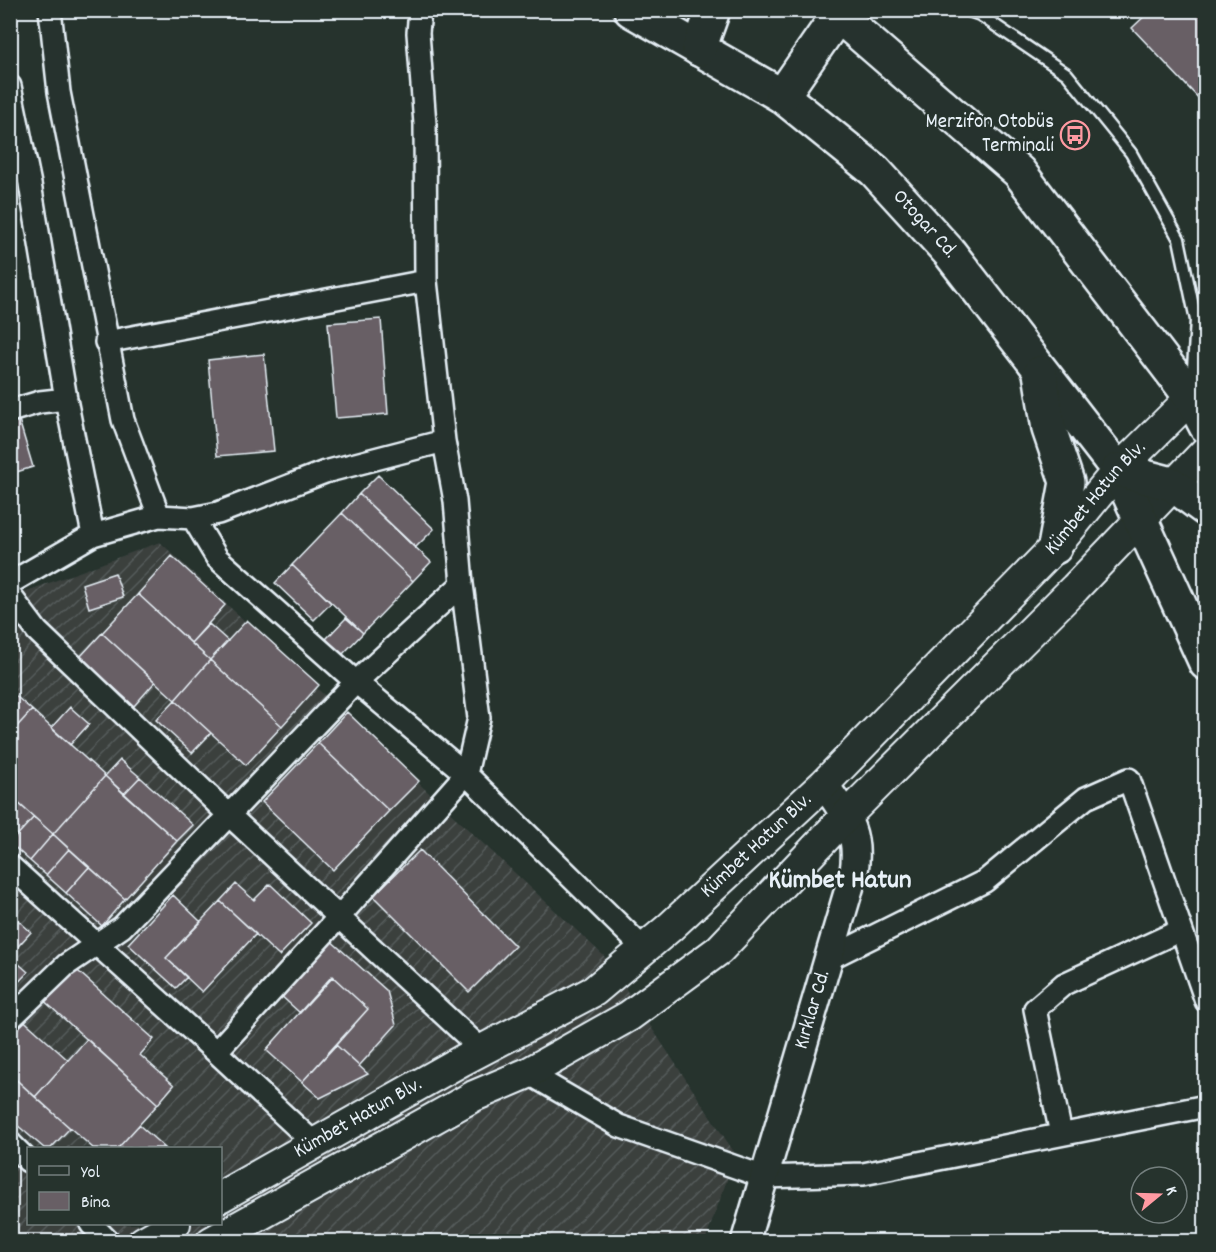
<svg xmlns="http://www.w3.org/2000/svg" width="1216" height="1252" font-family="Dekko,sans-serif">
<defs>
<pattern id="industrial-furrows" width="10" height="10" patternUnits="userSpaceOnUse" patternTransform="scale(1.5)"><rect width="10" height="10" fill="#3a403e"/><path d="M-1 1l2-2M0 10L10 0M9 11l2-2" fill="none" stroke="#565c5b"/></pattern>
</defs>
<rect width="100%" height="100%" fill="#26332d"/>
<filter id="ink" filterUnits="userSpaceOnUse"><feTurbulence type="fractalNoise" baseFrequency=".0167" numOctaves="2"/><feDisplacementMap in="SourceGraphic" scale="12" xChannelSelector="R" yChannelSelector="G"/><feConvolveMatrix kernelMatrix="1 2 1 2 8 2 1 2 1" color-interpolation-filters="sRGB"/></filter>
<g filter="url(#ink)">
<path fill="url(#industrial-furrows)" fill-rule="evenodd" d="M160,542L604,956L736,1155L705,1241L11,1242V597ZM28,1148H220V1224H28Z"/>
<path fill="#685f65" stroke="#e8f1f8" stroke-width="1.5" d="M1151,10H1206V106L1132,28Z
M381,319L388,414L336,418L328,323Z
M264,354L274,451L217,456L208,360Z
M19,420L33,467L10,474V423Z
M378,475L434,529L415,548L359,494Z
M359,494L431,562L413,581L342,513Z
M342,513L413,581L363,633L292,565Z
M172,556L225,605L191,643L138,594Z
M292,565L331,603L314,620L275,583Z
M115,573L123,597L89,608L82,584Z
M138,594L210,660L175,700L102,633Z
M346,618L363,633L342,655L326,639Z
M247,620L319,685L282,726L210,660Z
M209,624L228,641L210,660L191,643Z
M102,633L155,682L134,706L80,657Z
M210,660L282,726L246,765L175,700Z
M10,691L32,710L10,734Z
M175,700L211,733L192,753L156,720Z
M70,707L89,724L70,745L51,728Z
M32,710L105,776L53,834L10,796V734Z
M347,712L419,781L389,811L318,743Z
M318,743L389,811L333,870L262,802Z
M120,760L140,777L124,794L105,776Z
M105,776L177,841L125,899L53,834Z
M140,777L193,825L177,841L124,794Z
M16,801L34,817L10,843V808Z
M34,817L53,834L30,861L10,843Z
M53,834L69,849L46,875L30,861Z
M69,849L89,867L66,893L46,875Z
M420,850L515,946L469,992L373,896Z
M89,867L125,899L102,926L66,893Z
M236,884L254,900L270,884L311,923L279,956L220,901Z
M173,895L201,922L166,958L187,977L176,988L128,944Z
M220,901L256,934L202,992L166,958Z
M10,913L31,932L10,955Z
M329,939L387,991L396,1025L359,1066L336,1045L368,1009L333,977L300,1013L279,994Z
M10,956L28,972L10,991Z
M70,964L154,1039L140,1055L174,1085L158,1104L40,997Z
M332,976L368,1009L302,1082L266,1050Z
M19,1016L68,1060L35,1097L10,1074V1026Z
M87,1039L158,1104L118,1148H93L35,1097Z
M336,1045L368,1074L320,1098L302,1082Z
M10,1074L70,1128L51,1148H44L10,1119Z
M139,1125L165,1148H118Z"/>
<g fill="none" stroke-linecap="round" stroke-linejoin="round">
<g stroke="#e8f1f8" stroke-width="15">
<path id="service" d="M966,10L980,15L1067,74L1131,153L1179,239L1196,320L1192,385"/>
</g>
<g stroke="#e8f1f8" stroke-width="26">
<path id="minor" d="M50,10L59,92L123,420L159,516
M10,86L30,184L66,399L93,535
M106,342L426,281
M10,411L40,402L66,399
M193,518L217,558L356,682L466,774L644,949
M10,583L93,535L159,516L193,518L218,513L325,472L444,441
M10,595L37,631L230,816L482,1050
M10,866L216,1052L315,1144
M830,958L985,881L1086,798L1129,779L1206,1001
M10,1019L66,965L122,927L356,682L462,584
M216,1052L339,917L466,774L479,718L462,584L455,501L444,441L426,281L425,124L418,33L420,10
M528,1073L619,1126L764,1177L863,1174L1206,1106
M1061,1134L1035,1009L1064,984L1181,930
M10,1143L28,1161
M91,1224L109,1242"/>
</g>
<g stroke="#e8f1f8" stroke-width="32">
<g id="tertiary">
<path id="s1" d="M745,1242L854,872C860,831 846,816 824,784"/>
</g>
</g>
<g stroke="#e8f1f8" stroke-width="34">
<g id="secondary">
<path id="s2" d="M220,1197L461,1061L594,991L669,928L824,784L1055,547L1118,470L1206,383"/>
<path d="M143,1242L175,1224"/>
<path d="M211,1242L474,1096L528,1073L629,1016L719,950L846,816L1075,588L1206,451"/>
</g>
</g>
<g stroke="#e8f1f8" stroke-width="38">
<g id="primary">
<path id="s3" d="M631,10L782,96L875,171L949,252L1118,470L1206,663"/>
<path d="M832,10L1019,172L1191,397L1206,426"/>
<path d="M699,49L713,10"/>
<path d="M782,96L838,15V10"/>
<path d="M1040,373L1049,429L1067,482L1055,547"/>
<path d="M1118,470L1172,484L1206,509"/>
</g>
</g>
<use href="#service" stroke="#26332d" stroke-width="10"/>
<use href="#minor" stroke="#26332d" stroke-width="21"/>
<use href="#tertiary" stroke="#26332d" stroke-width="27"/>
<use href="#secondary" stroke="#26332d" stroke-width="30"/>
<use href="#primary" stroke="#26332d" stroke-width="33"/>
</g>
</g>
<defs>
<g id="bus-ring" transform="scale(1.5)"><circle r="9.5" fill="#26332d" stroke="#ff9aa2" stroke-width="1.5"/><path d="M-5-6H5V4H4V6H2V4H-2V6H-4V4H-5ZM-3.5-4V0h7V-4ZM-3.5 1.2v1.5H-2V1.2ZM2 1.2v1.5H3.5V1.2Z" fill="#ff9aa2"/></g>
</defs>
<g fill-rule="evenodd">
<use href="#bus-ring" x="1075" y="135"/>
</g>
<g text-anchor="middle" dominant-baseline="central" stroke-width="4.5" stroke-linejoin="round" paint-order="stroke">
<g font-size="21" fill="#e8f1f8" stroke="#26332d" text-anchor="end">
<text x="1054" y="123">Merzifon Otobüs<tspan x="1054" dy="24">Terminali</tspan></text>
</g>
<g font-size="21" fill="#e8f1f8" stroke="#26332d">
<text stroke="none"><textPath href="#s3" startOffset="366">Otogar Cd.</textPath></text>
<text stroke="none"><textPath href="#s2" startOffset="1131">Kümbet Hatun Blv.</textPath></text>
<text stroke="none"><textPath href="#s2" startOffset="645">Kümbet Hatun Blv.</textPath></text>
<text stroke="none"><textPath href="#s1" startOffset="242">Kırklar Cd.</textPath></text>
<text stroke="none"><textPath href="#s2" startOffset="159">Kümbet Hatun Blv.</textPath></text>
</g>
<g font-size="27" font-weight="bold" fill="#e8f1f8" stroke="#26332d">
<text x="840" y="881">Kümbet Hatun</text>
</g>
</g>
<rect width="1216" height="1252" fill="none" stroke="#26332d" stroke-width="36"/>
<rect x="18" y="18" width="1180" height="1216" fill="none" stroke="#e8f1f8" stroke-width="2" filter="url(#ink)"/>
<rect x="27" y="1147" width="195" height="78" fill="#26332d" stroke="#747f7e" stroke-width="1.5"/>
<rect x="39" y="1166" width="30" height="9" fill="#26332d" stroke="#747f7e" stroke-width="1.5"/>
<text x="81" y="1177" font-size="18" fill="#e8f1f8">Yol</text>
<rect x="39" y="1192" width="30" height="18" fill="#685f65" stroke="#747f7e" stroke-width="1.5"/>
<text x="81" y="1207" font-size="18" fill="#e8f1f8">Bina</text>
<g transform="translate(1159 1195) rotate(71)"><circle r="28" fill="#26332d" stroke="#747f7e" stroke-width="1.5"/>
<path d="M0-4.5L10 22L0 15L-10 22Z" fill="#ff9aa2"/>
<text y="-9" font-size="16" font-weight="bold" text-anchor="middle" fill="#e8f1f8">K</text>
</g>
</svg>
